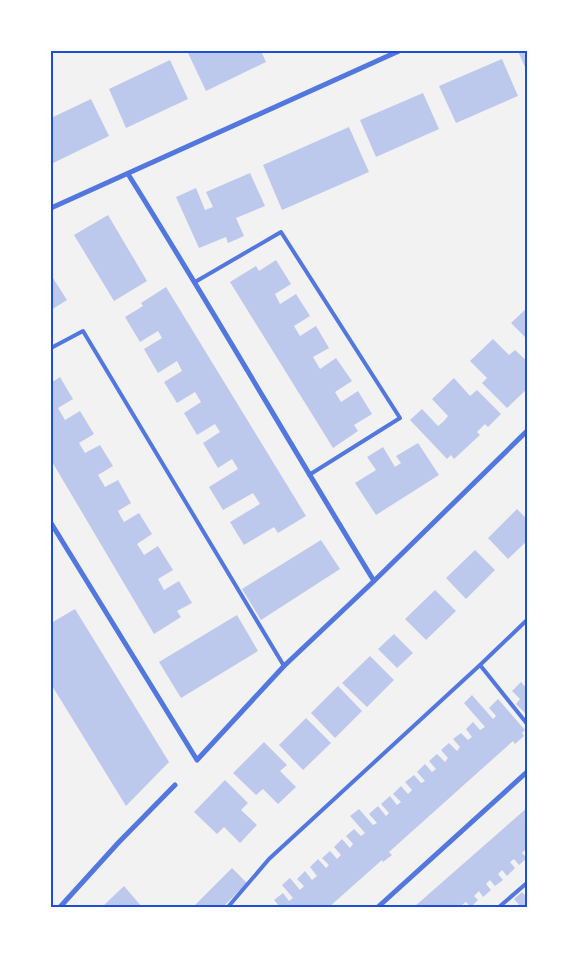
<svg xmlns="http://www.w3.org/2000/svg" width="579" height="958" font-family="Mulish,sans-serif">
<rect width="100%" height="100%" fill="#f2f2f2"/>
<path fill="#bdc9ec" d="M191,51H261L266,62L206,91L188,53Z
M518,51H528V74Z
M502,59L518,96L456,123L439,86Z
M170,60L188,99L126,128L109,89Z
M423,93L439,129L376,157L360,120Z
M91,99L109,136L51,164V118Z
M349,127L369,172L282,210L263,165Z
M250,173L265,206L236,218L244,236L228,243L226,237L199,248L176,197L196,188L205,210L213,207L206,192Z
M108,215L147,281L114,301L74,235Z
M276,260L291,284L275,294L280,304L296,294L310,316L294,326L300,336L316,326L329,348L313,357L320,369L336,358L352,381L335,392L341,402L358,391L372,414L354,425L358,431L333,448L230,282L256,266L259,271Z
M51,275L67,300L51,310Z
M166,287L306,516L278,533L274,527L244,545L230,522L260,504L253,493L223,510L209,487L238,469L232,459L218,468L203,443L220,432L215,424L197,435L184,413L201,402L195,392L177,403L164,382L182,371L177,361L158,373L144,349L162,338L158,331L140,342L125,317L143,306L141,303Z
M528,307V340L511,323Z
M493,339L509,355L515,350L528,362V388L507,408L482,383L487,378L470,361Z
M60,377L73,399L58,408L65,420L80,411L94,434L79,443L85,453L100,445L113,466L98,475L105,487L118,480L131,503L118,511L121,517L124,522L139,513L152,534L137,544L141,550L144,555L158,546L173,570L158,579L164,590L179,581L192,603L177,611L181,617L154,634L51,460V383Z
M454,378L470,396L477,390L501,414L488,427L485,424L477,432L480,435L454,459L451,455L447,459L410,420L422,409L438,426L444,421L448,416L432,399Z
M418,443L439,475L376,515L355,483L376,470L367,457L383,447L395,467L401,463L396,456Z
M517,509L528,520V540L508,559L488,538Z
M321,540L340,569L261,620L242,589Z
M475,550L495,570L466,599L446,578Z
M435,590L456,611L426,640L405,619Z
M75,609L169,762L126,806L51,684V623Z
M237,615L258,651L181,698L159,662Z
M394,634L413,653L397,668L378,649Z
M370,656L394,680L367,707L342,683Z
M521,682L528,690V716L516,704L520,699L512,691Z
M338,686L362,711L335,738L311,713Z
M472,695L493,719L496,716L489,708L498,699L525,730L522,733L524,736L515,744L513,741L389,852L392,855L383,862L382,860L329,907H280L274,900L283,893L289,901L293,898L282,885L290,878L300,890L304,886L297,879L305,871L312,880L317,876L310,867L318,859L326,868L329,865L322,858L330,851L337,859L341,855L334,847L342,839L350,848L353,844L346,836L354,829L361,836L365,833L350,816L359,809L373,825L377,823L369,814L378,806L386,816L389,813L381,804L390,796L397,805L401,802L393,794L401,786L408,794L412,790L405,782L414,775L421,783L425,781L417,772L425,764L432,772L436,769L429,761L437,754L445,762L448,758L441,750L449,743L457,751L460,747L453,739L461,733L468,740L472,737L466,729L473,722L480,730L485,727L464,703Z
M306,718L331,743L303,770L279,745Z
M264,742L287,765L280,771L296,787L278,804L263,789L256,795L233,773Z
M225,780L248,803L241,810L257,825L240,843L224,827L217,834L194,812Z
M528,807V851L526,849L522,853L527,858L519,865L514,859L510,862L515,868L507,876L502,870L498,874L503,880L495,886L490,880L486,884L491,890L483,897L479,891L474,896L478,900L471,907L466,902L462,905L463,907H414Z
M232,868L247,883L223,907H193Z
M124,886L142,907H102Z
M522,892L528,899V907H521L514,899Z"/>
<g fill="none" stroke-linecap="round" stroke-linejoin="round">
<path stroke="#5277de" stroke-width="4" d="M195,282L281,232L400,418L309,475
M51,348L83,331L284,666
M480,665L528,619
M228,907L269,859L480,665L528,725
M499,907L528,882"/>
<path stroke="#5277de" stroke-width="5" d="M128,174C212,308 291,446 374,581
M51,208L399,51
M51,523L197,760L284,666L374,581L528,430
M60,907L119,842L175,785
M378,907L528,771"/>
</g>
<rect width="579" height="958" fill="none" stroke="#ffffff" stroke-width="105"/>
<rect x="52" y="52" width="474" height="854" fill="none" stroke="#1d4ed8" stroke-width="2"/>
</svg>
